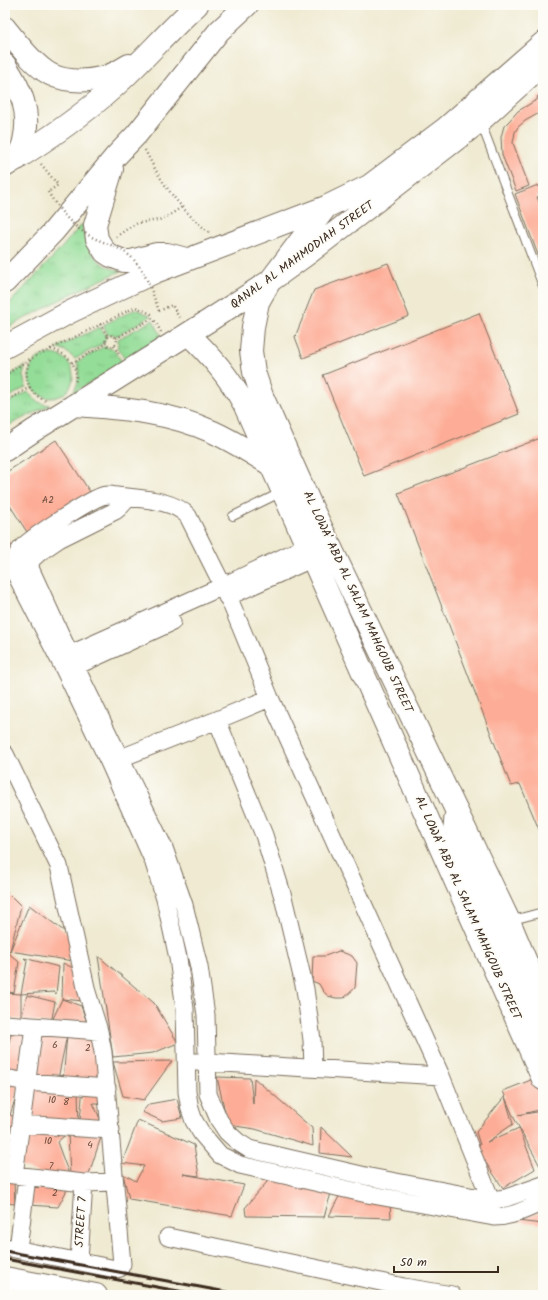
<svg xmlns="http://www.w3.org/2000/svg" width="548" height="1300" font-family="Kalam,sans-serif">
<defs>
<pattern id="grass-tufts" width="24" height="20" patternUnits="userSpaceOnUse"><rect width="24" height="20" fill="#94dd98"/><path d="M3 7l-1-3M5 7V3M7 7l1-3M15 17l-1-3M17 17v-4M19 17l1-3" fill="none" stroke="#80be83"/></pattern>
</defs>
<rect width="100%" height="100%" fill="#fdfcf7"/>
<filter id="ink" filterUnits="userSpaceOnUse"><feTurbulence type="fractalNoise" baseFrequency=".025" numOctaves="2"/><feDisplacementMap in="SourceGraphic" scale="8" xChannelSelector="R" yChannelSelector="G"/><feConvolveMatrix kernelMatrix="1 2 1 2 8 2 1 2 1" color-interpolation-filters="sRGB"/></filter>
<filter id="wash" filterUnits="userSpaceOnUse"><feTurbulence type="fractalNoise" baseFrequency=".012" numOctaves="4" result="noise"/><feDisplacementMap in="SourceGraphic" scale="16" xChannelSelector="R" yChannelSelector="G"/><feGaussianBlur stdDeviation="0.9" result="paint"/><feColorMatrix in="noise" values="0 0 0 0 0 0 0 0 0 0 0 0 0 0 0 0 0 1.4 0 .05"/><feComposite in="paint" operator="in"/></filter>
<g filter="url(#wash)">
<rect width="100%" height="100%" fill="#efead1"/>
<path fill="url(#grass-tufts)" stroke="#68845b" d="M82,224C85,248 96,266 121,271L75,292L5,329V308L55,255Z
M136,309L151,316L117,336L112,334L108,335L103,325Z
M153,320L162,337L126,361L117,347L118,345V339Z
M100,327L106,336L104,343L75,359L64,350L56,348Z
M105,346L108,348L113,349L123,363L73,393C79,382 80,374 77,362Z
M29 376a22 22 0 1 1 44 0a22 22 0 1 1-44 0Z
M25,366L23,376L26,387L5,400V378Z
M28,392C34,400 40,404 50,405L5,427V404Z"/>
<g id="blocks">
<path fill="#fdad97" d="M543,94V111L525,121L518,127L515,132L513,143L529,186L516,191L502,155L501,137L504,126L510,120L518,111L538,99L537,97Z
M538,185L542,195L537,197L543,211V268L515,194Z
M388,263L409,316L303,358L295,337L314,290Z
M479,313L519,414L364,476L323,375Z
M543,437V839L520,784L511,786L398,493Z
M56,440L92,495L29,535L5,498V473Z
M5,536L16,553L5,560Z
M5,890L21,906L10,951L5,949Z
M29,905L68,934L80,962L10,951Z
M5,950L19,962L14,993L5,991Z
M339,951L352,956L357,963L355,988L344,998H336L328,996L323,991L319,984L312,981L313,956H325Z
M98,956L154,1003L178,1043L153,1053L113,1057Z
M24,958L59,967L56,994L54,992L21,994L27,961Z
M63,963L77,970L83,1001L62,999Z
M5,993L21,994V1019L27,995L55,1002L51,1023L5,1018Z
M62,999L81,1006L90,1031L51,1023Z
M41,1028L67,1035L57,1084L27,1082Z
M12,1031L29,1035L27,1076H5V1056Z
M67,1035H96L102,1084L63,1081Z
M172,1061L144,1100L123,1096L113,1062Z
M217,1077L250,1078L253,1104L254,1078L312,1128L313,1146L255,1129L228,1125Z
M536,1078L543,1097V1109L518,1115L543,1111V1165L540,1166L513,1116L505,1097L513,1124L487,1142L519,1128L535,1169L503,1188L475,1147L480,1145L476,1132L505,1096L503,1091Z
M5,1081L19,1087L10,1115L21,1120L6,1145L14,1147L5,1173Z
M33,1086L78,1091L79,1128L27,1117Z
M83,1086L103,1096L102,1103H93L105,1130L80,1121Z
M177,1099L182,1118L162,1121L142,1112L149,1104Z
M138,1120L194,1145L199,1176L183,1174L244,1185L232,1216L129,1199L123,1174L136,1181L144,1166L122,1163Z
M321,1127L352,1157L320,1153Z
M25,1129L44,1134L64,1133L102,1134L88,1177H70L68,1133L57,1142L70,1177L42,1174L21,1166Z
M283,1163L336,1176L324,1217L246,1216L245,1208Z
M5,1178L14,1180L15,1204L5,1203Z
M348,1179L389,1190L391,1218L329,1216Z
M32,1183L68,1188L58,1207L29,1205Z
M543,1211V1224L517,1221Z"/>
</g>
</g>
<g filter="url(#ink)">
<use href="#blocks" fill-opacity="0" stroke="#7a6d5d" stroke-width="1"/>
<g fill="none" stroke-linecap="round" stroke-linejoin="round">
<g stroke="#7a6d5d" stroke-width="10">
<path id="lane" d="M481,123L543,286
M233,516L282,492
M509,921L543,912"/>
</g>
<g stroke="#7a6d5d" stroke-width="19">
<path id="street" d="M128,498L120,507L115,511L59,539L40,552L31,560L30,568L75,666L164,848L184,905L199,967L206,1015L208,1094L219,1120L227,1132L238,1142L249,1149L370,1177L491,1200L506,1198L543,1185
M227,597L313,558
M60,659L223,586L307,546
M65,671L172,622
M217,720L264,835L283,897L305,989L312,1040L313,1068
M5,754L59,866L87,992L99,1031L103,1052L122,1264L120,1268L116,1269L5,1247
M111,762L217,720L270,698
M5,1024L99,1031
M196,1062H207L441,1076
M5,1078L27,1082L107,1088
M21,1124L111,1130
M5,1174L84,1183L114,1182
M14,1175L34,1027
M494,1217L491,1200L441,1076L270,698L228,596L188,516C172,498 134,499 111,495C108,495 105,495 102,496C88,501 28,539 20,550C15,557 14,565 15,573L65,671L109,762L153,860L165,899L178,958L185,1009L187,1092L190,1109L194,1121L202,1134L220,1155L240,1165L367,1194L494,1217C512,1217 527,1209 543,1202
M168,1237L404,1287L452,1295
M18,1249L27,1177
M79,1261L84,1183"/>
</g>
<g stroke="#7a6d5d" stroke-width="24">
<path id="secondary" d="M5,28C17,43 29,59 45,71C60,82 84,82 101,78C111,76 121,70 129,65
M5,65C21,89 31,112 24,141C23,147 19,153 17,159
M5,166C44,142 80,118 114,87C143,61 168,31 197,5
M112,169L95,225L97,239L105,252L111,256L124,261H131L156,254H167L186,259
M326,207L270,281L258,302L253,327L251,351L254,372L262,396L312,508L509,921L543,1002
M5,282L53,232L116,156L137,134L219,31L247,5
M188,334C211,355 229,377 244,404L543,1079
M5,347L70,312L155,272L326,207L369,186L446,128L543,43
M74,405C121,408 169,412 213,432C233,441 252,453 271,465
M5,450L33,431L210,320L270,281L310,252L480,121L543,64"/>
</g>
<g stroke="#7a6d5d" stroke-width="24">
<path id="highway" d="M457,812C453,824 454,834 458,846L543,1039
M5,1278L96,1295"/>
</g>
<path stroke="#7a6d5d" stroke-width="2.5" stroke-dasharray="1 3" stroke-linecap="butt" d="M145,150C160,181 181,211 209,232
M41,164L58,185L48,192
M116,237L130,227L138,223L159,220L168,216L182,207
M159,311L172,305L180,319
M100,324L108,337
M105.5 341a5.5 5.5 0 1 1 11 0a5.5 5.5 0 1 1-11 0Z
M116,338L153,318
M114,346L120,356
M51,349C67,353 80,366 75,384
M30,360C22,377 29,395 47,401
M72,363L106,344
M5,375L30,359L136,307L151,314L161,332
M5,402L30,387"/>
<use href="#lane" stroke="#fff" stroke-width="8"/>
<use href="#street" stroke="#fff" stroke-width="17"/>
<use href="#secondary" stroke="#fff" stroke-width="22"/>
<use href="#highway" stroke="#fff" stroke-width="22"/>
<path stroke="#3b2a1e" stroke-width="3" d="M5,1251L243,1295
M5,1259L200,1295"/>
<path stroke="#7a6d5d" stroke-width="2.5" stroke-dasharray="1 3" stroke-linecap="butt" d="M48,192C60,212 74,229 96,239C108,244 121,248 131,257C146,271 152,292 159,311"/>
</g>
</g>
<g text-anchor="middle" dominant-baseline="central" stroke-width="4" stroke-linejoin="round" paint-order="stroke">
<g font-size="10" fill="#6c4b3c">
<text x="48" y="500">A2</text>
<text x="55" y="1045">6</text>
<text x="88" y="1048">2</text>
<text x="52" y="1100">10</text>
<text x="66" y="1102">8</text>
<text x="48" y="1141">10</text>
<text x="90" y="1145">4</text>
<text x="51" y="1166">7</text>
<text x="55" y="1193">2</text>
</g>
<g font-size="12" fill="#3b2a1e" stroke="#fdfcf7">
<text transform="translate(302 255) rotate(-36)">QANAL AL MAHMODIAH STREET</text>
<text transform="translate(358 602) rotate(65)">AL LOWA' ABD AL SALAM MAHGOUB STREET</text>
<text transform="translate(468 908) rotate(66)">AL LOWA' ABD AL SALAM MAHGOUB STREET</text>
<text transform="translate(81 1222) rotate(-86)">STREET 7</text>
</g>
</g>
<rect width="548" height="1300" fill="none" stroke="#fdfcf7" stroke-width="20"/>
<path d="M394 1266v6h104v-6" fill="none" stroke="#3b2a1e" stroke-width="2"/>
<text x="400" y="1266" font-size="12" fill="#3b2a1e" stroke="#fdfcf7" stroke-width="3" paint-order="stroke">50 m</text>
</svg>
